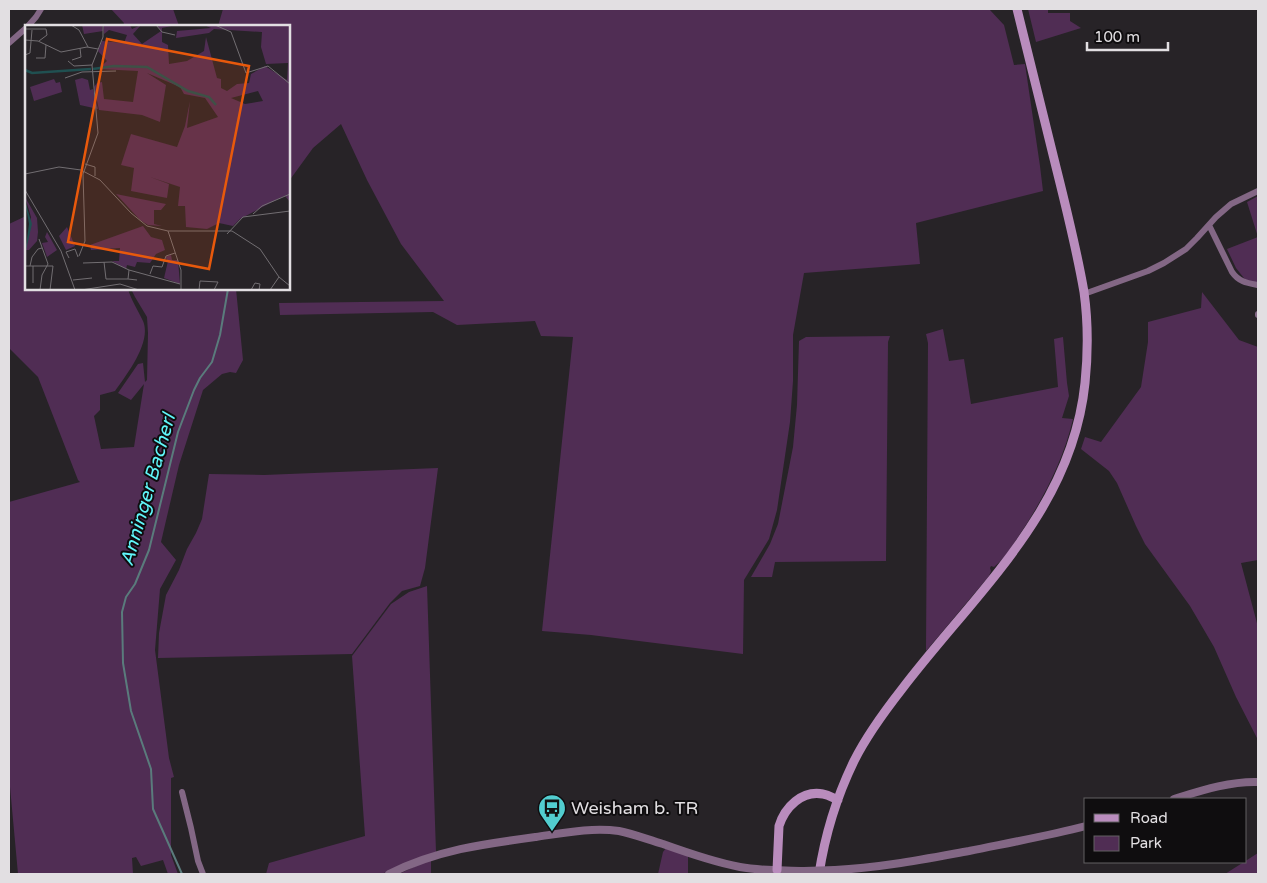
<svg xmlns="http://www.w3.org/2000/svg" width="1267" height="883" font-family="'Varela Round',sans-serif">
<rect width="100%" height="100%" fill="#272327"/>
<path fill="#502d54" d="M111,9H173L179,26H123L124,23Z
M223,9H989L1004,25L1014,65L1025,64L1040,166L1043,191L916,223L920,264L804,273L793,335V381L790,422L777,510L769,539L744,580L743,654L591,635L542,631L573,337L541,336L535,321L457,325L433,312L280,315L279,303L444,301L401,244L367,180L341,124L313,148L289,181V26H218Z
M1028,9H1048V13H1070V21L1081,28L1036,42Z
M1258,196V282H1247L1236,268L1227,249L1258,237L1247,202Z
M26,216V289H128C131,300 138,310 143,321C152,342 127,374 115,391L100,395V410L94,416L101,449L134,447L144,384L131,400L118,393L138,364L143,363L145,382L147,380L148,333L147,317L135,297L131,289H236L243,360L236,373L230,372L222,374L203,390L179,465L161,542L176,560L160,589L155,650L169,758L174,777L171,778V855L178,874H168L163,860L141,866L136,857L132,858L133,874H18L9,776V502L80,482L78,480L38,377L9,348V224Z
M1202,292L1239,340L1258,347V560L1241,563L1258,627V740L1236,697L1214,647L1190,606L1145,544L1136,526L1117,483L1109,471L1081,449L1085,437L1101,442L1141,387L1148,342V322L1201,308Z
M943,329L949,361L964,359L971,404L1058,387L1054,339L1063,337L1067,383L1069,396L1062,418L1073,419C1063,462 1042,501 1018,537C1011,548 1004,559 994,567L991,566L990,568L991,571L989,576L926,651L928,343L926,334Z
M890,336L888,342L886,561L775,562L772,577H751L770,544L778,524L793,447L797,405L799,341L806,337Z
M438,468L425,568L420,586L402,591L390,603L352,654L158,658L159,633L166,595L179,570L187,549L196,533L202,519L209,474L264,475Z
M427,586L436,852L395,868L382,874H266L269,863L365,836L352,656L391,604L409,592Z
M666,848L688,855V874H658L663,852Z
M1258,853V874H1225Z
M431,859V874H399Z"/>
<g fill="none" stroke-linecap="round" stroke-linejoin="round">
<path stroke="#5a7b7c" stroke-width="2" d="M182,874L153,809L151,769L131,711L123,663L122,612L126,597L135,584L149,550L178,432L194,390L200,378L212,362L220,335L228,289"/>
<path stroke="#836785" stroke-width="6" d="M28,26L36,17L41,9
M9,43L26,28
M1209,225L1232,272C1239,282 1247,283 1258,285
M1084,294L1148,271L1164,263L1186,249L1197,238L1216,217L1231,204L1258,191
M1258,315V314
M182,792L191,828L198,861L203,874"/>
<path stroke="#836785" stroke-width="8" d="M1174,799C1200,791 1230,781 1258,782
M835,870C880,868 925,859 969,851C1008,843 1047,836 1086,826
M389,874C437,850 483,844 536,837C563,833 592,827 619,831C634,834 649,840 663,844C688,853 714,862 740,867C761,871 783,870 804,871"/>
<path stroke="#b98cbd" stroke-width="9" d="M777,870L779,826C785,807 802,790 823,794C829,795 833,798 838,800
M819,874C825,835 837,796 854,761C867,735 884,712 902,689C975,593 1072,511 1085,383C1088,354 1088,321 1084,292C1077,251 1067,211 1057,171C1044,117 1030,63 1017,9"/>
<path stroke="#836785" stroke-width="8" d="M804,871L835,870"/>
</g>
<defs>
<g id="bus-pin" transform="scale(1.4375)"><path d="M0 17L-7.5 6A9.5 9.5 0 1 1 7.5 6Z" fill="#52cdcf" stroke="#0f0d0f"/><path d="M-5-6H5V4H4V6H2V4H-2V6H-4V4H-5ZM-3.5-4V0h7V-4ZM-3.5 1.2v1.5H-2V1.2ZM2 1.2v1.5H3.5V1.2Z" fill="#111"/></g>
</defs>
<g fill-rule="evenodd">
<use href="#bus-pin" x="552" y="808"/>
</g>
<g text-anchor="middle" dominant-baseline="central" stroke-width="4" stroke-linejoin="round" paint-order="stroke">
<g font-size="18" fill="#e2dfe2" stroke="#0f0d0f" text-anchor="start">
<text x="571" y="808">Weisham b. TR</text>
</g>
<g font-size="19" font-style="italic" fill="#60f7fa" stroke="#0f0d0f">
<text transform="translate(148 490) rotate(-74)">Anninger Bacherl</text>
</g>
</g>
<g transform="translate(25 25)">
<rect width="265" height="265" fill="#272327"/>
<path d="M57,0H77L78,6L59,9ZM78,0H105L107,4L116,0L108,9L117,19L136,6L132,0H151L137,3V17L143,20L144,39L162,36L179,26L181,12L192,53L196,54V63L202,66L212,59L224,58L226,49L240,41L262,55L263,38L241,39L236,22L237,7L189,4L184,8L151,13L152,6L186,3L179,0H265V177L260,171L247,177L215,194L208,201L194,198L182,204L161,202L160,181H153L155,162L125,152L144,159L142,173L106,166L109,143L96,140L106,109L152,122L160,101L165,76L162,103L193,92L180,73L159,69L155,62L122,48L141,60L135,97L117,90L74,85L69,62L72,58L77,57L79,74L108,77L113,46L73,44L82,36L73,26L77,16L99,18L102,10L84,5L79,9ZM233,66L238,76L220,79L206,73ZM57,53L63,55L65,65L68,64L73,84L55,80L50,55ZM29,54L31,58L35,57L37,67L9,76L5,62ZM91,169L141,179L136,185H129V199L137,201L123,200L115,195ZM0,172L12,193L13,207L12,216L4,225H1L6,192ZM118,201L126,212L137,215L140,225L131,229L125,238L112,237L110,242L102,240L101,244L87,236H94L95,223L66,225L65,220ZM42,202L50,221L41,225L34,211ZM22,207L32,225L22,232L17,218L23,217L20,212ZM146,230L147,235H153L155,259L139,253L143,236L140,232Z" fill="#502d54" fill-rule="evenodd"/>
<path d="M0,176L7,199L0,229L4,199Z" fill="#205051"/>
<path fill="none" stroke="#205051" stroke-width="2.5" d="M68,44L89,41L122,42L163,66L184,72L191,80M0,45L7,48L66,44"/>
<path fill="none" stroke="#726e72" stroke-width="1" d="M46,0L54,5L63,22M131,0L137,7L150,10M190,0L206,7L221,48L243,41L265,59M0,4H21L22,10L14,16M0,15L13,16L36,27L62,22L73,24M0,30L5,28L7,5M11,33H20L21,20M47,35L56,32L55,23M43,36L49,41L67,40M40,53L57,47L91,46M60,139L70,142V151M0,149L34,142L56,145L75,155L106,188L122,201L143,206H207L235,224L254,252L265,261M0,165L36,226L50,265M228,189L237,181L265,169M143,206L156,245V265M202,209L218,192L265,186M14,214L23,239L17,250L15,265M54,231L60,216L58,149L73,108L67,40L78,12V0M44,233L41,227L50,224L53,232M79,237L81,254H103M58,238L87,237L104,245L155,259M0,241H28L25,265M5,241L7,232L13,224L17,223M8,241V258M104,245L103,254L112,255M125,249L128,241L137,242L141,231L150,228M48,255L67,253M56,265L95,259L114,265M174,265L175,256L193,257L189,265M226,265L230,258L235,259L234,265M245,265L254,252"/>
<path fill="#e8590c" fill-opacity="0.15" stroke="#e8590c" stroke-width="2.5" d="M82,14L224,41L184,244L43,217Z"/>
<rect width="265" height="265" fill="none" stroke="#e2dfe2" stroke-width="2.5"/>
</g>
<rect width="1267" height="883" fill="none" stroke="#e2dfe2" stroke-width="20"/>
<rect x="1084" y="798" width="162" height="65" fill="#0f0d0f" stroke="#636163"/>
<rect x="1094" y="814" width="25" height="8" fill="#b98cbd" stroke="#636163"/>
<text x="1130" y="823" font-size="15" fill="#e2dfe2">Road</text>
<rect x="1094" y="836" width="25" height="15" fill="#502d54" stroke="#636163"/>
<text x="1130" y="848" font-size="15" fill="#e2dfe2">Park</text>
<path d="M1087 42v8h81v-8" fill="none" stroke="#e2dfe2" stroke-width="2.5"/>
<text x="1094" y="42" font-size="15" fill="#e2dfe2" stroke="#0f0d0f" stroke-width="4" paint-order="stroke">100 m</text>
</svg>
